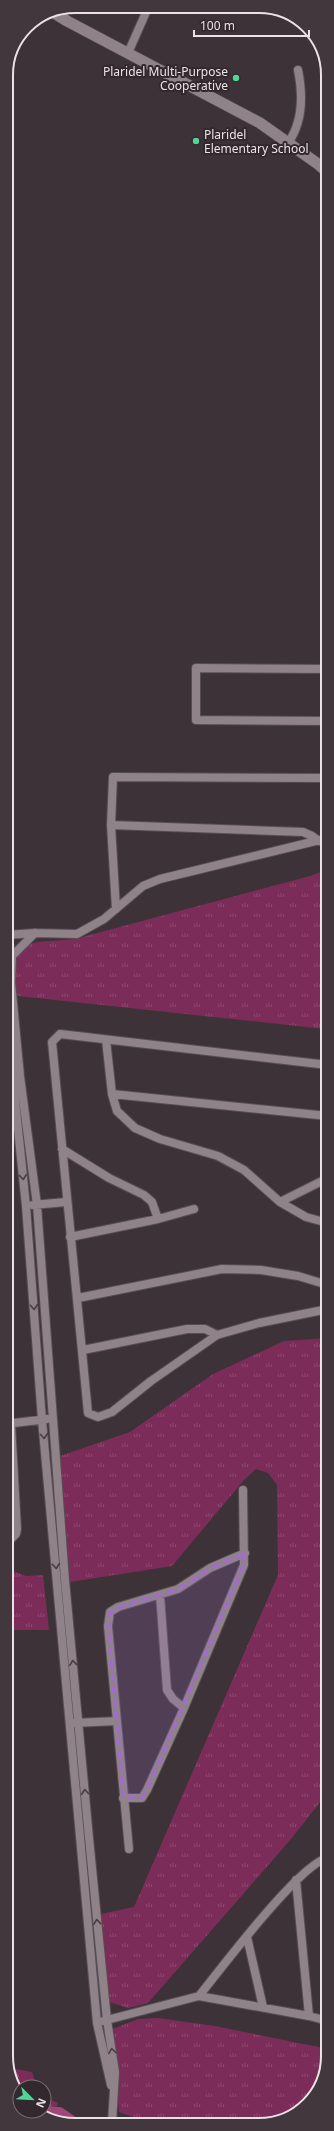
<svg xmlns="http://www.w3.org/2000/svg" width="334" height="2131" font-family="'Noto Sans',sans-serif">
<defs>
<pattern id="grass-tufts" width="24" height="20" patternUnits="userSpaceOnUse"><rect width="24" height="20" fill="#7c2c59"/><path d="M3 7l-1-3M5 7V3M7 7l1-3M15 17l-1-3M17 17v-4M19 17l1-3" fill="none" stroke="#8f4a71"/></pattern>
<pattern id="forest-firs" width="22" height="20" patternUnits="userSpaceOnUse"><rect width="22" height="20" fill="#7c2c59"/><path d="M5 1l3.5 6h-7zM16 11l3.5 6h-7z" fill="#8f4a71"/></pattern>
</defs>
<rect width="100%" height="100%" fill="#3d3237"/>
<path fill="url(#grass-tufts)" d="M328,869V1028L325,1029L18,996L6,992V970L16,969V958L21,947L37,942L75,939L310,876Z
M328,1338V1792L291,1839L148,2003L128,2008L106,2001L101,1914L134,1907L278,1575L277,1485L268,1473L256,1469L244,1480L172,1566L70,1582L60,1456L130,1432L213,1374L284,1341Z
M6,1568L26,1576L43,1575L49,1630H6Z
M158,2018L215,2026L328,2049L323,2083L308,2105L264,2125L152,2124L119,2112L110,2030L138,2019Z"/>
<path fill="url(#forest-firs)" d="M9,2068L32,2072L37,2087H20V2095Z
M44,2097L58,2103L52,2119L38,2111H44Z"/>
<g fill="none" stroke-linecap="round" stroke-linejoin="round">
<path stroke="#9f4777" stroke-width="14" d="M43,2114H59L72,2123"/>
<g stroke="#574e53" stroke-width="10">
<path id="minor" d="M128,53L147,10
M288,143C303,122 303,95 298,70
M328,669L196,668V720L328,721
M111,825L303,832L312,836L319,841
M116,909L111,825L113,777L328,778
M6,931L12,956L11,982L20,1076L37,1205L65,1580L89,1838L107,2020L115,2072L112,2123
M6,935L35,933L77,934L104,919L143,886L160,879L328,838
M12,956L35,933
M6,1013L26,1206L42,1420L97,2023L111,2085
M106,1040L112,1094L117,1111L135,1128L160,1139L218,1156L244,1170L280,1202L306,1217L328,1223
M328,1065L60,1034L52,1042L88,1413L98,1417L112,1412L151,1381L217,1335L259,1323L328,1309
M326,1066L328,1081
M112,1094L328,1116
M62,1149L109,1178L144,1195L152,1202L158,1219
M280,1202L328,1178
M33,1205L66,1202
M70,1237L158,1219L194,1209
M78,1298L222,1269L261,1270L298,1276L328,1285
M83,1350L187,1329H205L217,1335
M6,1424L47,1419
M6,1537L11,1539L16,1534L17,1529L11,1424
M160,1595L167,1690L173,1699L184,1708
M74,1723L117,1721
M123,1798H142L147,1790L184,1708L244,1565L243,1490
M129,1849L108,1626L110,1612L118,1607L178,1589L210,1568L245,1553
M296,1880L309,2016
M247,1937L263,2007
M199,1996C220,1970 301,1862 328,1858
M103,2021L199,1996L309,2016L328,2021"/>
</g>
<g stroke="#574e53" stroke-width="12">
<path id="secondary" d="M51,11L67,21L260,123L318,164L328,173"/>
</g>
<use href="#minor" stroke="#8f8288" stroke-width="8"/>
<use href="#secondary" stroke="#8f8288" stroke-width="11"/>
</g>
<defs><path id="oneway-chevron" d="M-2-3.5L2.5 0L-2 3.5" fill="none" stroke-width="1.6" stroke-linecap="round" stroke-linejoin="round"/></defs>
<g stroke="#4a3e44">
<use href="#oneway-chevron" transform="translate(23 1177) rotate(84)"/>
<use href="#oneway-chevron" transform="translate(34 1307) rotate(86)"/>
<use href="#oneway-chevron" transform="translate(44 1436) rotate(85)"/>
<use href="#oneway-chevron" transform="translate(56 1566) rotate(85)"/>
<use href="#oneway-chevron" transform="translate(73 1663) rotate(-96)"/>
<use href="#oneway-chevron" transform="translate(85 1792) rotate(-95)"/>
<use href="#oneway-chevron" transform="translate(97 1922) rotate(-96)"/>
<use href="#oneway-chevron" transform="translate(112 2051) rotate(-98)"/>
</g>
<path fill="#a26ccd" fill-opacity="0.2" stroke="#a26ccd" stroke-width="3" stroke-dasharray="8 5" stroke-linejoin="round" d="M245,1553L244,1565L147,1790L142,1798H123L108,1626L110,1612L118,1607L178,1589L210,1568Z"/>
<g fill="#53d396" stroke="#33282d" stroke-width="1.5">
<circle cx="236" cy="78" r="4"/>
<circle cx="196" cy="141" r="4"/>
</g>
<g text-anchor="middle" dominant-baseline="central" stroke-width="4" stroke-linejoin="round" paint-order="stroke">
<g font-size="12" fill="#eae3e6" stroke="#33282d" text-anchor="end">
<text x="228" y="71">Plaridel Multi-Purpose<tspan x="228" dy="14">Cooperative</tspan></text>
<text x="204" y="134" text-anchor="start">Plaridel<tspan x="204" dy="14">Elementary School</tspan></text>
</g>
</g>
<path d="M0 0H334V2131H0ZM75 13H259A62 62 0 0 1 321 75V2056A62 62 0 0 1 259 2118H75A62 62 0 0 1 13 2056V75A62 62 0 0 1 75 13Z" fill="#42373c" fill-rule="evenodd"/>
<path fill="none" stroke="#eae3e6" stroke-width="2" d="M75 13H259A62 62 0 0 1 321 75V2056A62 62 0 0 1 259 2118H75A62 62 0 0 1 13 2056V75A62 62 0 0 1 75 13Z"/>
<g transform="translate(32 2099) rotate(114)"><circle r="19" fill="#33282d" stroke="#7c7377"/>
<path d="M0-3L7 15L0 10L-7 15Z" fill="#53d396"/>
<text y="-6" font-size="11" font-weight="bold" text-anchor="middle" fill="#eae3e6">N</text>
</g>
<path d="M194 30v6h115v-6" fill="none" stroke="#eae3e6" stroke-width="2"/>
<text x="200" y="30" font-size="12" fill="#eae3e6" stroke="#33282d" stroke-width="3" paint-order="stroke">100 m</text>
</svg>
